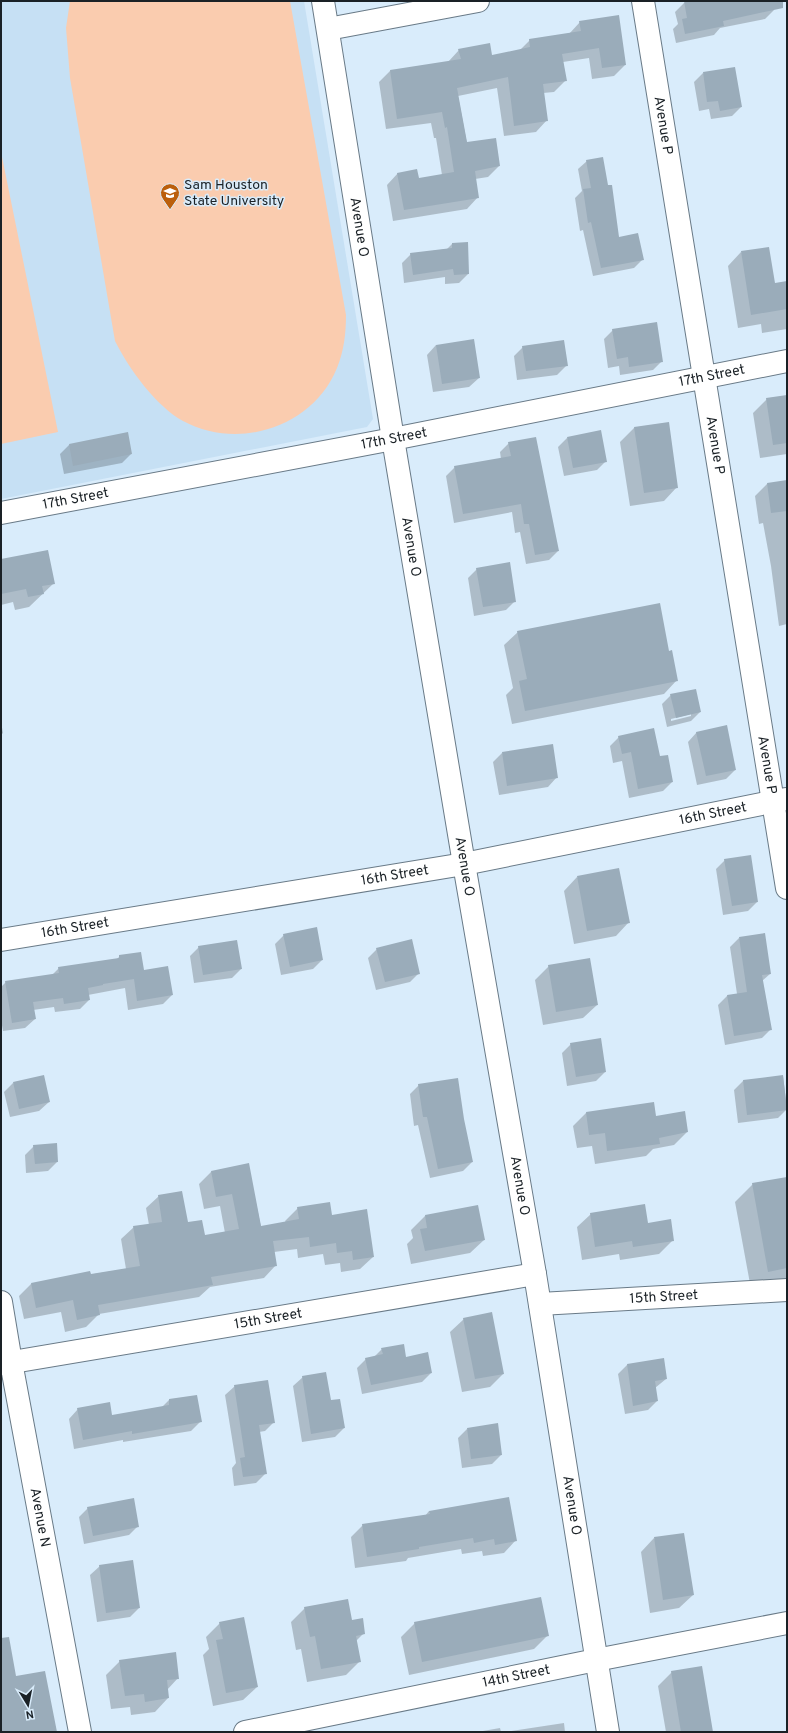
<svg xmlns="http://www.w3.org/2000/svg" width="788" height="1733" font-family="Overpass,sans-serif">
<rect width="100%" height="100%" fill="#d9ecfb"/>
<path fill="#c6e0f4" d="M1,1H304L373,419L367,427L1,499Z"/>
<path fill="#faccaf" d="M70,1H290L346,315C346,333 344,351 337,368C313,427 239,451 183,421C156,406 129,369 115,341L70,78L66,28Z
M1,152L58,432L1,444Z"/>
<path fill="#0003" fill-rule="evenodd" d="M693,1H773L774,10L765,19L720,28L714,35L676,43L673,29L678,24L675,12L684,3Z
M580,22L625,65L614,76L592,79L589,58L563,62L566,80L554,92L543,93L547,120L536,132L504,136L497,88L458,96L467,144L499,166L488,177L475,179L478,197L467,209L393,221L387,185L398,173L418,179L442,175L436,138H434L431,123L386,129L379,82L390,71L448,62L459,50L491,56L519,51L530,40L569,34Z
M703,73L741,107L732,116L711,119L709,109L699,111L694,82Z
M587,161L619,238L643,259L634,268L593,276L583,230L580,231L575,198L582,191L578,169Z
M452,244L468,274L459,283L445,284V277L404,283L402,263L411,254L447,249Z
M741,252L774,285L787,282V329L762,333L761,324L738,328L728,266Z
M613,330L662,361L653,370L620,375L619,366L608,368L604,339Z
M436,345L479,378L469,387L433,392L427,355Z
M523,347L566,366L557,375L517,380L514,356Z
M787,396V454L760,458L753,413L767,399Z
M668,423L677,487L664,501L630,506L620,442L634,428Z
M567,438L606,461L597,470L564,476L558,447Z
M509,443L558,551L549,560L526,564L520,532L515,533L512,512L454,523L446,476L455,467L501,459L500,452Z
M69,445L131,454L122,463L64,474L60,454Z
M787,481V624L779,626L771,566L763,523L759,524L755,496L767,484Z
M1,560L54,583L29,607L15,610L13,602L1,605Z
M477,569L515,601L506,610L474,616L468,578Z
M518,632L668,652L677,680L664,694L512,724L506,695L513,688L504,645Z
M671,695L700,712L691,721L667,727L662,704ZM691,714V716L671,721V719Z
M1,722L3,733L1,735Z
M697,732L735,770L726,779L697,785L688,742Z
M619,737L672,782L663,791L629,798L622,761L613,763L610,746Z
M502,753L557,777L548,787L499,795L493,762Z
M725,860L757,902L748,911L723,915L716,869Z
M577,877L629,922L616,936L574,944L564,891Z
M284,935L322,960L313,969L281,975L275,944Z
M739,938L770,974L762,981L771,1029L762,1038L725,1045L718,1005L727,996L737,994L730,947Z
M199,947L241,969L232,978L194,983L190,956Z
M377,949L419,973L410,982L376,990L368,958Z
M120,956L143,971L172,995L163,1004L128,1010L125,988L88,995L89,1000L80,1009L55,1012L54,1007L33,1010L35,1019L25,1028L3,1031L1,1020V987L6,982L52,975L59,968L117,959Z
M549,966L597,1005L583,1018L543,1025L535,980Z
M571,1044L605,1072L596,1081L567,1086L562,1053Z
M783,1076L787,1109L778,1118L738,1123L734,1090L743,1081Z
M13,1083L49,1102L39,1111L10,1117L4,1092Z
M419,1085L463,1119L472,1162L463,1171L430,1178L418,1125L414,1126L410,1094Z
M586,1113L655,1117L687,1132L674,1145L653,1149L646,1156L595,1164L592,1146L577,1148L573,1126Z
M34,1146L57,1162L48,1171L26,1173L25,1155Z
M248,1165L261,1227L286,1223L285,1221L298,1208L331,1216L373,1257L360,1269L341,1272L340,1263L325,1265L323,1254L298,1258L297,1249L274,1252L276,1265L264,1278L210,1287L199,1297L99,1314L86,1327L65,1332L61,1312L24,1319L19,1296L31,1284L126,1269L121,1239L134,1227L149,1225L146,1208L159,1196L187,1223L204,1236L225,1233L220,1206L204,1209L199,1184L211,1172Z
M787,1178V1282L751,1289L735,1202L753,1184Z
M477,1206L484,1240L470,1253L411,1264L407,1244L413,1238L411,1230L425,1216Z
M591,1214L648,1224L673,1240L659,1254L620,1260L619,1254L582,1260L577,1227Z
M464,1319L503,1374L490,1387L462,1392L450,1332Z
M382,1349L406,1358L431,1373L422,1382L362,1394L357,1368L366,1359L374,1357Z
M627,1365L666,1379L655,1388L657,1401L648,1410L625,1414L618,1374Z
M303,1377L330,1401L344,1428L335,1437L302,1442L293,1386Z
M235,1386L274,1422L265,1431L259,1432L265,1474L256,1483L234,1486L232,1468L236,1463L225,1395Z
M169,1400L200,1422L191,1431L123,1442V1440L74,1449L69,1419L78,1409L111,1416L162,1407Z
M467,1429L501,1455L492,1464L462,1468L458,1438Z
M88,1508L138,1526L129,1535L84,1544L79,1517Z
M429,1511L515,1541L504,1553L483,1556L482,1551L462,1554L461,1549L408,1558L406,1561L355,1568L351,1537L363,1525L425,1516Z
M654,1538L693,1595L679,1608L650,1613L641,1552Z
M100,1566L139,1608L130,1617L97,1622L90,1575Z
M305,1608L351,1621L364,1633L356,1641L360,1661L346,1675L307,1682L301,1649L296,1650L291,1622Z
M220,1623L257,1687L243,1700L213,1706L203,1655L209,1649L206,1637Z
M415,1623L548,1635L534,1649L409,1675L401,1637Z
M120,1661L178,1678L167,1690L168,1698L155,1712L131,1715L130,1707L111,1709L106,1675Z
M672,1672L712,1732H666L658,1686Z
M564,1723L565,1732H505Z
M500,1728L501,1732H477Z"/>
<path fill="#9aacba" d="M684,1H783V8L723,21L724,26L685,34L682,19L687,18Z
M619,15L626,65L602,68L599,48L562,54L567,81L543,84L548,121L514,126L508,77L457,88L467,142L496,138L500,166L475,171L479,198L404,210L397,173L417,169L419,178L454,172L447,127L445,128L442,112L397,119L390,70L461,59L458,49L490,43L492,55L530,47L529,39L581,31L579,21Z
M735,67L742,107L720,111L718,101L707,102L703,72Z
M603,157L608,185H612L619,237L638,233L644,260L601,268L591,222L588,223L583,189L591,188L586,160Z
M468,242L469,274L454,275L453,269L413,275L410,253L452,248V243Z
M769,247L775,283L787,281V309L751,315L741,251Z
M657,322L663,362L629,367L628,357L617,359L612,329Z
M474,339L480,378L442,384L436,345Z
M564,340L568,366L526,371L522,346Z
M787,395V443L773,445L766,398Z
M669,422L678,488L644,493L634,427Z
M601,430L607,462L573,468L567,437Z
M128,432L132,454L73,466L69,444Z
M536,437L559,551L535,555L529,524H524L521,504L463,514L454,466L511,456L508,442Z
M787,480V511L771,513L767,483Z
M48,550L55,584L42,586L44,594L28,597L26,589L1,594V559Z
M510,562L516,602L483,607L476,568Z
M660,603L669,651L672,650L678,681L525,711L519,681L527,679L517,631Z
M696,689L701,712L676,718L670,694Z
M727,725L736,770L706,776L696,732Z
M654,728L660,756L668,755L673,782L638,789L631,752L622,754L618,736Z
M553,744L558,778L507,786L502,752Z
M751,855L758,902L732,906L724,859Z
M619,868L630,923L587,931L577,876Z
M317,927L323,960L290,967L283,934Z
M765,933L771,974L762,975L772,1030L734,1036L727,995L747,992L739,937Z
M412,939L420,974L385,982L376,948Z
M237,940L242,969L203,975L198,946Z
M141,952L144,970L168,966L173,995L137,1001L134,979L103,984V985L88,988L90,1000L64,1004L63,998L33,1002L36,1019L12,1023L5,981L59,973L58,967L119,958V955Z
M590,958L598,1005L556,1012L548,965Z
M601,1038L606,1072L576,1077L570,1043Z
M44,1075L50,1102L19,1109L13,1082Z
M783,1075L787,1110L747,1115L743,1080Z
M458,1078L464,1119L473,1162L438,1169L427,1117H423L418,1084Z
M654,1102L656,1116L685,1111L688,1132L659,1138L660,1144L607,1151L605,1133L589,1135L586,1112Z
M57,1143L58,1162L35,1164L33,1145Z
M249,1163L261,1226L299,1219L297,1207L330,1202L332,1215L367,1209L374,1257L353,1260L352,1251L337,1253L336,1243L310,1247L309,1237L273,1241L277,1266L211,1277L213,1285L98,1305L100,1315L77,1320L73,1300L36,1308L31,1283L90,1271L91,1274L140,1266L133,1226L162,1222L158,1195L182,1191L188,1222L202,1220L205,1235L239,1229L232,1194L216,1197L211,1171Z
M787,1177V1268L768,1272L752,1183Z
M645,1204L648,1223L671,1219L674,1241L633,1247L632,1241L595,1247L590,1213Z
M478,1205L485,1240L425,1251L420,1229L427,1228L425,1215Z
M492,1312L504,1374L475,1379L463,1318Z
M404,1344L406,1357L428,1352L432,1373L371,1385L365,1358L383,1354L381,1348Z
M664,1358L667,1379L655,1381L658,1401L633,1406L627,1364Z
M326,1372L331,1400L340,1399L345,1428L311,1434L302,1376Z
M268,1380L275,1423L259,1425L267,1474L243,1477L240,1458L245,1457L234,1385Z
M197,1395L202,1422L132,1434V1431L83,1440L77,1408L110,1402L112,1415L169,1405V1399Z
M498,1423L502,1455L471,1459L467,1428Z
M509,1497L517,1541L495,1545L494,1539L474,1543L473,1538L419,1547V1549L367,1557L362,1524L430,1514L429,1511Z
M134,1498L139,1527L93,1536L87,1507Z
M684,1533L694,1595L663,1600L654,1537Z
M133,1560L140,1608L106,1613L99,1565Z
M541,1597L549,1636L422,1662L414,1622Z
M348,1599L352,1620L363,1618L365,1634L356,1636L361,1662L321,1669L315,1636L310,1637L304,1607Z
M244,1617L258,1687L226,1693L216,1640L223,1639L219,1622Z
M9,1637L16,1676L45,1671L57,1732H1V1638Z
M176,1652L179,1679L167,1680L169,1698L145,1702L144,1694L125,1696L119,1660Z
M702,1666L713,1732H681L671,1671Z"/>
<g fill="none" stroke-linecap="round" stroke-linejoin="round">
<g stroke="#697a87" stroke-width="24">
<g id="minor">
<path id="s1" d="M643,1L787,888"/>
<path d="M328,29L478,1"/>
<path id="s2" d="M1,513L393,439L787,361"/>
<path id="s3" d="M464,864L786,799"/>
<path id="s4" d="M1,1302L11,1362L80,1732"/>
<path id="s5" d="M540,1304L787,1290"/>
<path id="s6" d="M1,1364L535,1274"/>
<path id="s7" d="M245,1732L596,1660L787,1623"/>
</g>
</g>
<g stroke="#697a87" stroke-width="24">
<g id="tertiary">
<path id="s8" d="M323,1L393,439L464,864L535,1274L608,1732"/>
<path id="s9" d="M1,940L464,864"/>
</g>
</g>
<use href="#minor" stroke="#fff" stroke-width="22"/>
<use href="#tertiary" stroke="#fff" stroke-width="22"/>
</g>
<defs>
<g id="university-pin" transform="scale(1)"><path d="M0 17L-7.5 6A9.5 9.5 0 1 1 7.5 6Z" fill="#bb5f0c" stroke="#d9ecfb"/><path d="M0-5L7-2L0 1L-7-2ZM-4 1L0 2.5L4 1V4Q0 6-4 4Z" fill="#fff"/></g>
</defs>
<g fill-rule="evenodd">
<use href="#university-pin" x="170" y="193"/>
</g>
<g text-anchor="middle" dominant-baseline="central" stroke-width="3" stroke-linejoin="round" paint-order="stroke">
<g font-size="14" fill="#1a2126" stroke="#d9ecfb">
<text stroke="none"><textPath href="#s1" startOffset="126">Avenue P</textPath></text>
<text stroke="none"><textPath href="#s8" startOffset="229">Avenue O</textPath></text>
<text stroke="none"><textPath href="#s2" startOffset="724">17th Street</textPath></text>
<text stroke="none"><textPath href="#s2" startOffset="400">17th Street</textPath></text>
<text stroke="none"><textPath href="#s1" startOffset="450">Avenue P</textPath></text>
<text stroke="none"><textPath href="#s2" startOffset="76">17th Street</textPath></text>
<text stroke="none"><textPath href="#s8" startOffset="553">Avenue O</textPath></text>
<text stroke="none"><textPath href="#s1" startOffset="774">Avenue P</textPath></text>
<text stroke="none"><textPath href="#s3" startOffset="254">16th Street</textPath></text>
<text stroke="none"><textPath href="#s8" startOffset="877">Avenue O</textPath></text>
<text stroke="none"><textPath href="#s9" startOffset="399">16th Street</textPath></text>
<text stroke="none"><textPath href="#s9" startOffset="75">16th Street</textPath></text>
<text stroke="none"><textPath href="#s8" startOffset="1201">Avenue O</textPath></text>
<text stroke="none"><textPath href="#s5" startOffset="124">15th Street</textPath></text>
<text stroke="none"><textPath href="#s6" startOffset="271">15th Street</textPath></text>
<text stroke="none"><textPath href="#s8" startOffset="1525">Avenue O</textPath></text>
<text stroke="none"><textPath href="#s4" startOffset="219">Avenue N</textPath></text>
<text stroke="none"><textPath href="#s7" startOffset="277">14th Street</textPath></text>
</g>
<g font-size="14" fill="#1a2126" stroke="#d9ecfb" text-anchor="start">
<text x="184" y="185">Sam Houston<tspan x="184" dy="16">State University</tspan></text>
</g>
</g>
<rect width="788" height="1733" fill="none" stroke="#1a2126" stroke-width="4"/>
<g transform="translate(28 1705) rotate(170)" stroke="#d9ecfb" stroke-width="3" paint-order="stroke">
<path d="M0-3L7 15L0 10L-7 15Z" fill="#1a2126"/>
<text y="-6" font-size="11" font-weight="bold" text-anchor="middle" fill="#1a2126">N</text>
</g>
</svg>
